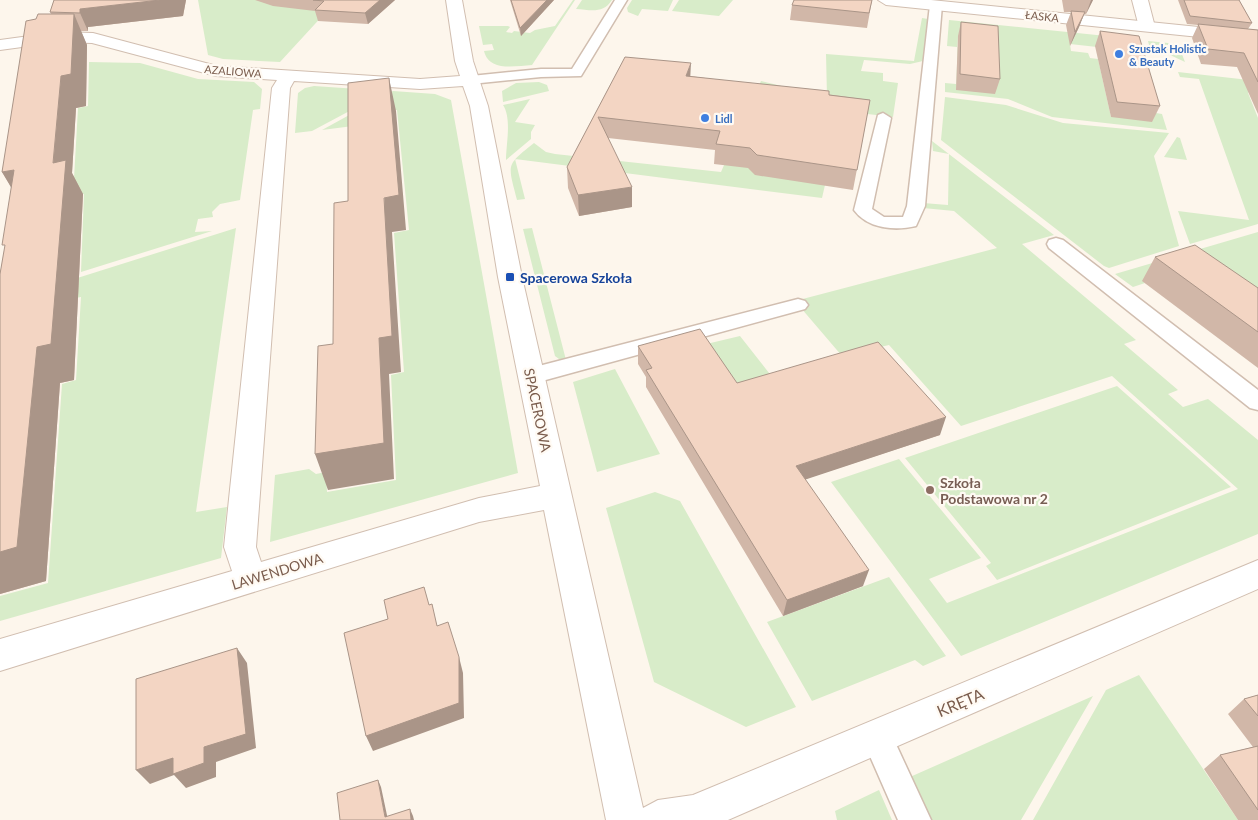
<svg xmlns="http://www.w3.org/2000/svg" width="1258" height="820" font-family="Lato,sans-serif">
<rect width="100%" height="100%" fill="#fdf6ec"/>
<path fill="#d8ecc9" d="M198,0H260L326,12L280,62L223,59L208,55Z
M573,0H575L532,65C515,66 489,72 484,51L494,50L492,44L483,45L479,26H508L510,27L506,32L512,33L514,31L530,33L535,30L555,26Z
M582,0H612C603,14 591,10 576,9Z
M632,0H673L668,11L642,9L638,16L628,12L627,8Z
M679,0H733L719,16L672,11Z
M922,18L928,19L923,61L910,64L864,60L861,71L883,73V81L898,83L893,117L842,111L822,198L515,159L525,199L517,200C508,164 505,166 534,143L546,152L555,154L721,172L761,81L827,97L826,54L914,61Z
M949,20L1126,38L1106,48L1070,44L1071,51L1088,53L1090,58L1098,59L1111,117L1150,112L1162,114L1167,130L1052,117L1008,99L945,92V83L956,84V90L958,37L957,47L947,46Z
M1148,41L1178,44L1185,62L1149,45Z
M89,62L140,63L198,79L254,82L262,89L260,109L253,110L240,200L220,204L212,212L213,217L198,219L195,232L212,231L81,272L84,194L73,196L78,108L88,106Z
M1178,72L1258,81L1248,93L1258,118V224L1190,244L1178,211L1249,220L1199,79L1180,77Z
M516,83L539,82L547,85L549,91L503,102L502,91Z
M314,86L387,91L312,131L295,133L298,93L305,88Z
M393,91L435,94L451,100L518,473L270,542L275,475L309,469L316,474L326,472L327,492L396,480L391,375L404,372L394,233L409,230L397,110L353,114V126L322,130Z
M945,97L1006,105L1063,123L1169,133L1154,156L1179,246L1109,268L1104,266L941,140Z
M530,99L515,122L535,125L531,132V139L506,160C506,144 512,119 503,105Z
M1177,137L1180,138L1187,160L1164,157Z
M932,141L1054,235L1022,244L1136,340L1124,344L1178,390L1168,394L1183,407L1208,399L1258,440V534L961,656L831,482L899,459L981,558L929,579L947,603L1238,489L1112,376L961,426L889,345L842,356L795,301L997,248L954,211L923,208V203L948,205L949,154L933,151Z
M236,228L196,512L227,507L221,558L0,621V596L48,583L62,384L76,380L81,297L14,311L71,280Z
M532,228L566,360L559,359L555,356L523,229Z
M1258,232V323L1143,281L1145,283L1133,287L1115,274Z
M740,336L780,387L753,426L698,346Z
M615,369L660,454L597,472L573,382Z
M1117,386L1231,487L997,580L986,566L991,563L905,458Z
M655,492L680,501L796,707L746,727L654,682L606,508Z
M889,577L946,656L923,666L915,660L812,701L767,622Z
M1139,675L1238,820H1033L1106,690Z
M1093,696L1021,820H929L910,777Z
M879,790L892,820H837L835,811Z"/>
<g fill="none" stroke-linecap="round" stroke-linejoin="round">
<g stroke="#d1beb0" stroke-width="3">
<path id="service" d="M615,0H627L581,76L541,77L471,84L464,80L471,76L541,69H572Z
M936,1L942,5L925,206L916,226C895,231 868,229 854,210L878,115L883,113L891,118L872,209L884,217H903L907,206L930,5Z
M1056,238L1063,240L1258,390V410L1250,408L1049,248L1047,244L1049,240Z
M798,299L805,301L808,305L805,309L531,384L523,381L520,376L523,371L531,368Z
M877,723L888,727L931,820H898L862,738L866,727Z"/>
</g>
<g stroke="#d1beb0" stroke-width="2">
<path id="minor" d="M446,0H462L473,61L488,106L522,277L643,808L658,800L693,795L1258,560V589L728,820H606L544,510L479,522L0,671V639L232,571L224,547L272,88L277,80L216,76L92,43L59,42L0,50V40L59,32L93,33L217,66L420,79L460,76L455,61ZM294,81L420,89L463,86L470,106L498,277L540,486L479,498L261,562L256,547L290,88Z
M1132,0H1148L1155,27L1153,30H1141L1139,27Z"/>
</g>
<g stroke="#d1beb0" stroke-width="2">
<path id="tertiary" d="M878,0H931L1258,33V43L886,5Z"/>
</g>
<use href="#service" fill="#fff" fill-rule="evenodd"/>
<use href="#minor" fill="#fff" fill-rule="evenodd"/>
<use href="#tertiary" fill="#fff" fill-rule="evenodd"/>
</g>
<path fill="#d1b7a8" d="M54,0H186L183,16L88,27V31H81L87,45L86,106L76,108L72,173L83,194L74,380L60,383L46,581L0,594V274L5,249L12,188L2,172L36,19L51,14L50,12Z
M255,0H395L368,24L318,21L315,11L273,6Z
M510,0H554L521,36Z
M872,0L867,28L790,20L792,5Z
M1062,0H1093L1086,14H1084L1079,27L1070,46L1066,25L1071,12H1064Z
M1178,0H1239L1252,23L1248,29L1258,30V114L1237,67L1201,64L1192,38L1198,25L1187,24Z
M961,22L1000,79L995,94L956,90L958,36Z
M1100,31L1160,106L1152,122L1111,117L1095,46Z
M625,57L690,76L870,100L853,190L755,175L748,168L714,164L715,150L608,138L632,207L579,216L568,188L567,167Z
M1155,257L1258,288V368L1142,281Z
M638,346L737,383L940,435L805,479L863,586L783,616L646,387V377L638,364Z
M1258,695V820H1238L1204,769L1220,755L1253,747L1228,714L1244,699Z"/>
<path fill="#aa9588" d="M160,0H186L183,16L88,27V31L80,13V9Z
M380,0H395L368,24L365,13Z
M547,0H554L521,36L520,28Z
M1091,0H1093L1086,14Z
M1085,12L1079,27L1070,46L1075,32Z
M74,14L87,45L86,106L76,108L72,173L83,194L74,380L60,383L46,581L0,594V552L37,347L61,76Z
M691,63L690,82L686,76Z
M389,78L396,111L406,230L392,232L401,372L389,374L394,479L328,490L315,454L379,338Z
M14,170L22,206L2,172Z
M632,187V207L579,216L578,195Z
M946,417L940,435L792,484L796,466Z
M869,570L863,586L783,616L787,600Z
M237,648L247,663L256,748L216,762V777L186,788L174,775L150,784L136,770L204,747Z
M459,657L463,673L464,718L373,751L366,736Z
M378,780L381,787L388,820L385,817Z
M410,809L413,816L414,820H411Z"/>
<path fill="#f3d5c3" stroke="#aa9588" d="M54,0H160L80,9V13L50,12Z
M313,0H380L365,13L315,10L324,1Z
M511,0H547L520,28Z
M794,0H872L869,13L792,5Z
M1184,0H1239L1252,23L1190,16Z
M1071,11L1085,12L1075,32Z
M38,14H74L71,74L61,76L53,163L66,160L51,344L37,347L17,547L0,552V274L5,245H2L14,170L2,172L26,21L36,19Z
M961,22L998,26L1000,79L960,74Z
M1198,24L1258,30V82L1244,53L1208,49Z
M1100,31L1139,36L1160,106L1117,102Z
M625,57L691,63L686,76L829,91V95L870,100L857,170L757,155L750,148L716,144L720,131L598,117L632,187L578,195L567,167Z
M389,78L399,195L384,198L392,336L379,338L384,443L315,454L318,346L333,344L334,203L348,201V83Z
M1195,245L1258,288V332L1155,257Z
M700,329L737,383L878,342L946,417L796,466L869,570L787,600L646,370L652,368L638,346Z
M424,587L429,605L432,604L437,626L448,622L459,657V703L366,736L344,633L388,619L384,600Z
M237,648L246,734L204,747V763L173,774V758L136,770V679Z
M1258,695V716L1244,699Z
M1258,746V810L1220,755Z
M378,780L385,817L410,809L411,820H340L337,793Z"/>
<g fill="#3f7fe0" stroke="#fffaf3" stroke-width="2">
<circle cx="1119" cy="54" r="5"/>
<circle cx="705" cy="118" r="5"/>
</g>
<rect fill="#1a4fb4" stroke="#fffaf3" stroke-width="2" x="505" y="272" width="10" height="10" rx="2.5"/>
<circle fill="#8d6e63" stroke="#fffaf3" stroke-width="2" cx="930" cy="490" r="5"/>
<g text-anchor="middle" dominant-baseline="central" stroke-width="4.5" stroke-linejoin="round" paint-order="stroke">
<g font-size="11" fill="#7a5c4d" stroke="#fffaf3">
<text transform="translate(1042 16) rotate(6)">ŁASKA</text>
<text transform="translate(233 71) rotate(5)">AZALIOWA</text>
</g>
<g font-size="11" font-weight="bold" fill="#366cbe" stroke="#fffaf3" text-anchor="start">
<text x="1129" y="48">Szustak Holistic<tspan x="1129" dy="13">&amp; Beauty</tspan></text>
<text x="715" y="118">Lidl</text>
</g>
<g font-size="14" font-weight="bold" fill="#164399" stroke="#fffaf3" text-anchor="start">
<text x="520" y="277">Spacerowa Szkoła</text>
</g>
<g font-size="14" fill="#7a5c4d" stroke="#fffaf3">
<text transform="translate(538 410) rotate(78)">SPACEROWA</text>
<text transform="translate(277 571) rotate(-17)">LAWENDOWA</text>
</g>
<g font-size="14" font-weight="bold" fill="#785e54" stroke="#fffaf3" text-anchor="start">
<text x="940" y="482">Szkoła<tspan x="940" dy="16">Podstawowa nr 2</tspan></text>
</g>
<g font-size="16" fill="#7a5c4d" stroke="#fffaf3">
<text transform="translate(960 702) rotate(-23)">KRĘTA</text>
</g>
</g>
</svg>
